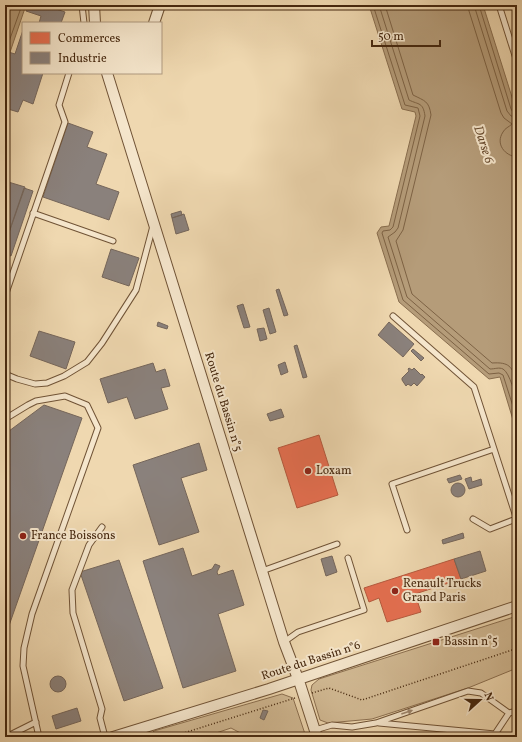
<svg xmlns="http://www.w3.org/2000/svg" width="522" height="742" font-family="Vollkorn,serif">
<rect width="100%" height="100%" fill="#efd8b0"/>
<filter id="stains"><feTurbulence type="fractalNoise" baseFrequency=".005" numOctaves="4"/><feColorMatrix values="0 0 0 0 .2 0 0 0 0 .09 0 0 0 0 .02 0 0 0 .5 -.17"/></filter>
<radialGradient id="worn" r=".72"><stop offset=".6" stop-color="#630" stop-opacity="0"/><stop offset="1" stop-color="#630" stop-opacity=".3"/></radialGradient>
<path fill="#d2ba94" stroke="#8c7051" d="M517,616V668L468,688L372,719L328,723L320,720L311,690L312,685L319,679Z
M282,694L293,698L306,737H248L231,728L204,737H152L151,734L154,731Z"/>
<path fill="#b59c79" stroke="#886d4e" d="M5,5H26L5,67Z
M369,5H483L517,113V139L515,140L517,147V433L500,377L489,379L399,302L377,233L381,227L389,226L416,116L415,112L402,109Z"/>
<path fill="#e76f51" stroke="#b6593d" d="M319,435L338,495L297,508L278,448Z
M454,559L461,579L415,594L421,612L387,622L379,598L369,602L364,588Z"/>
<path fill="#8a817c" stroke="#75665b" d="M28,5H44L65,12L61,23H39L41,16L26,11Z
M23,30V73H43L33,104L23,100L18,112L8,109L5,118V51L15,54Z
M68,123L93,132L87,147L107,154L96,184L119,192L109,220L43,197Z
M5,181L25,187L5,244Z
M24,188L33,191L11,256L5,254V244Z
M181,211L182,215L172,218L171,214Z
M184,214L189,230L176,234L172,218Z
M111,249L139,258L129,286L102,277Z
M279,289L288,315L284,316L276,290Z
M243,304L250,327L244,328L237,306Z
M269,308L276,332L270,334L263,310Z
M158,322L168,326L167,329L157,326Z
M389,322L414,344L403,357L378,335Z
M264,328L267,339L260,341L257,329Z
M39,331L75,342L66,369L30,356Z
M297,345L307,377L303,378L294,346Z
M413,349L424,358L421,361L411,351Z
M285,362L288,372L281,375L278,365Z
M153,363L156,372L165,369L170,386L161,388L168,409L135,419L127,397L108,403L100,379Z
M409,368L412,370L414,368L421,375L422,374L425,377L417,386L414,383L411,386L408,384L406,386L402,380V378L409,371L408,369Z
M44,405L82,418L5,637V434Z
M281,409L284,417L270,421L267,414Z
M199,443L207,470L181,478L199,532L159,545L133,465Z
M460,475L462,479L449,483L447,479Z
M471,477L472,482L481,479L482,485L469,489L465,479Z
M451 490a7 7 0 1 1 14 0a7 7 0 1 1-14 0Z
M463,533L464,538L443,544L442,540Z
M183,548L192,576L212,569L215,564L220,566L217,572L218,575L233,570L244,605L218,614L236,671L183,688L143,561Z
M480,551L486,571L461,579L454,559Z
M332,556L337,572L326,576L321,559Z
M119,560L163,688L124,701L80,572Z
M50 684a8 8 0 1 1 16 0a8 8 0 1 1-16 0Z
M77,708L81,721L56,729L52,716Z
M263,710L268,711L264,720L260,718Z"/>
<g fill="none" stroke-linecap="round" stroke-linejoin="round">
<path stroke="#7d6244" stroke-width="1" d="M373,5L405,105L418,108L420,116L393,227L390,230L383,231L382,233L403,300L489,374L499,373L503,375L517,419
M379,5L409,100C419,105 423,102 425,116L398,228L395,232L388,237L407,297L490,369C495,369 499,367 503,369C510,373 515,395 517,402
M385,5L413,95C425,101 429,101 431,115L403,230L396,241L412,294L492,363C509,362 512,366 517,382
M468,5L469,11L501,113L504,118L512,124C509,127 505,128 503,132C495,144 505,156 517,157
M474,5L507,111L511,116L517,117
M479,5L511,109L513,112H517
M6,50L22,5"/>
<g stroke="#705336" stroke-width="7">
<path id="lane" d="M82,5L84,23
M499,5L517,62
M33,213L113,241
M5,296L65,122L59,105L69,73
M393,316L474,387L517,520
M5,374L17,379L35,384L47,383L64,376L87,362L102,343L136,290L153,226
M5,419L28,405L36,401L65,396L87,405L98,428L32,614L24,648L23,666L39,737
M473,519L490,529L516,519
M102,527L89,545L72,590L73,613L102,709L100,718L105,737
M407,530L392,484L494,449
M262,571L337,544
M284,642L298,632L364,610L348,558
M379,723L495,734L509,713
M141,728L144,737
M315,730L332,725L352,727L376,723L468,691L481,693L509,713L517,711
M6,737L36,722"/>
</g>
<g stroke="#705336" stroke-width="12">
<path id="street" d="M94,5L95,23
M154,23L160,5
M107,73L284,642L300,684L317,737
M113,737L269,689L517,606"/>
</g>
<path stroke="#45270e" stroke-width="1.5" stroke-dasharray="1 2" stroke-linecap="butt" d="M312,693L329,688L362,700L515,649L517,638
M171,737L295,698"/>
<use href="#lane" stroke="#f5e6cc" stroke-width="5"/>
<use href="#street" stroke="#f5e6cc" stroke-width="10"/>
</g>
<defs><path id="oneway-solid" d="M-6-.8H1V-3.2L6.5 0L1 3.2V.8H-6Z"/></defs>
<use fill="#9d866d" href="#oneway-solid" transform="translate(407 712) rotate(-19)"/>
<g fill="#8f2418" stroke="#f5e6cc" stroke-width="1.5">
<circle cx="308" cy="471" r="4"/>
<circle cx="23" cy="536" r="4"/>
<circle cx="395" cy="591" r="4"/>
<rect x="432" y="638" width="8" height="8" rx="2"/>
</g>
<g text-anchor="middle" dominant-baseline="central" stroke-width="4" stroke-linejoin="round" paint-order="stroke">
<g font-size="12" fill="#45270e" stroke="#f5e6cc">
<text transform="translate(223 402) rotate(73)">Route du Bassin n°5</text>
<text transform="translate(311 661) rotate(-18)">Route du Bassin n°6</text>
</g>
<g font-size="12" fill="#45270e" stroke="#f5e6cc" text-anchor="start">
<text x="316" y="471">Loxam</text>
<text x="31" y="536">France Boissons</text>
<text x="403" y="584">Renault Trucks<tspan x="403" dy="14">Grand Paris</tspan></text>
<text x="444" y="642">Bassin n°5</text>
</g>
<g font-size="13" font-style="italic" fill="#674a2e" stroke="#f5e6cc">
<text transform="translate(483 145) rotate(72)">Darse 6</text>
</g>
</g>
<rect width="522" height="742" fill="none" stroke="#efd8b0" stroke-width="20"/>
<rect x="6" y="6" width="510" height="730" fill="none" stroke="#45270e" stroke-width="2"/>
<rect x="10" y="10" width="502" height="722" fill="none" stroke="#45270e"/>
<rect x="22" y="22" width="140" height="52" fill="#f5e6cc" stroke="#af9a80"/>
<rect x="30" y="32" width="20" height="12" fill="#e76f51" stroke="#af9a80"/>
<text x="58" y="42" font-size="12" fill="#45270e">Commerces</text>
<rect x="30" y="52" width="20" height="12" fill="#8a817c" stroke="#af9a80"/>
<text x="58" y="62" font-size="12" fill="#45270e">Industrie</text>
<g transform="translate(480 700) rotate(69)" stroke="#f5e6cc" stroke-width="3" paint-order="stroke">
<path d="M0-3L7 15L0 10L-7 15Z" fill="#45270e"/>
<text y="-6" font-size="11" font-weight="bold" text-anchor="middle" fill="#45270e">N</text>
</g>
<path d="M372 40v6h68v-6" fill="none" stroke="#45270e" stroke-width="2"/>
<text x="378" y="40" font-size="12" fill="#45270e" stroke="#f5e6cc" stroke-width="3" paint-order="stroke">50 m</text>
<rect width="100%" height="100%" filter="url(#stains)"/>
<rect width="100%" height="100%" fill="url(#worn)"/>
</svg>
